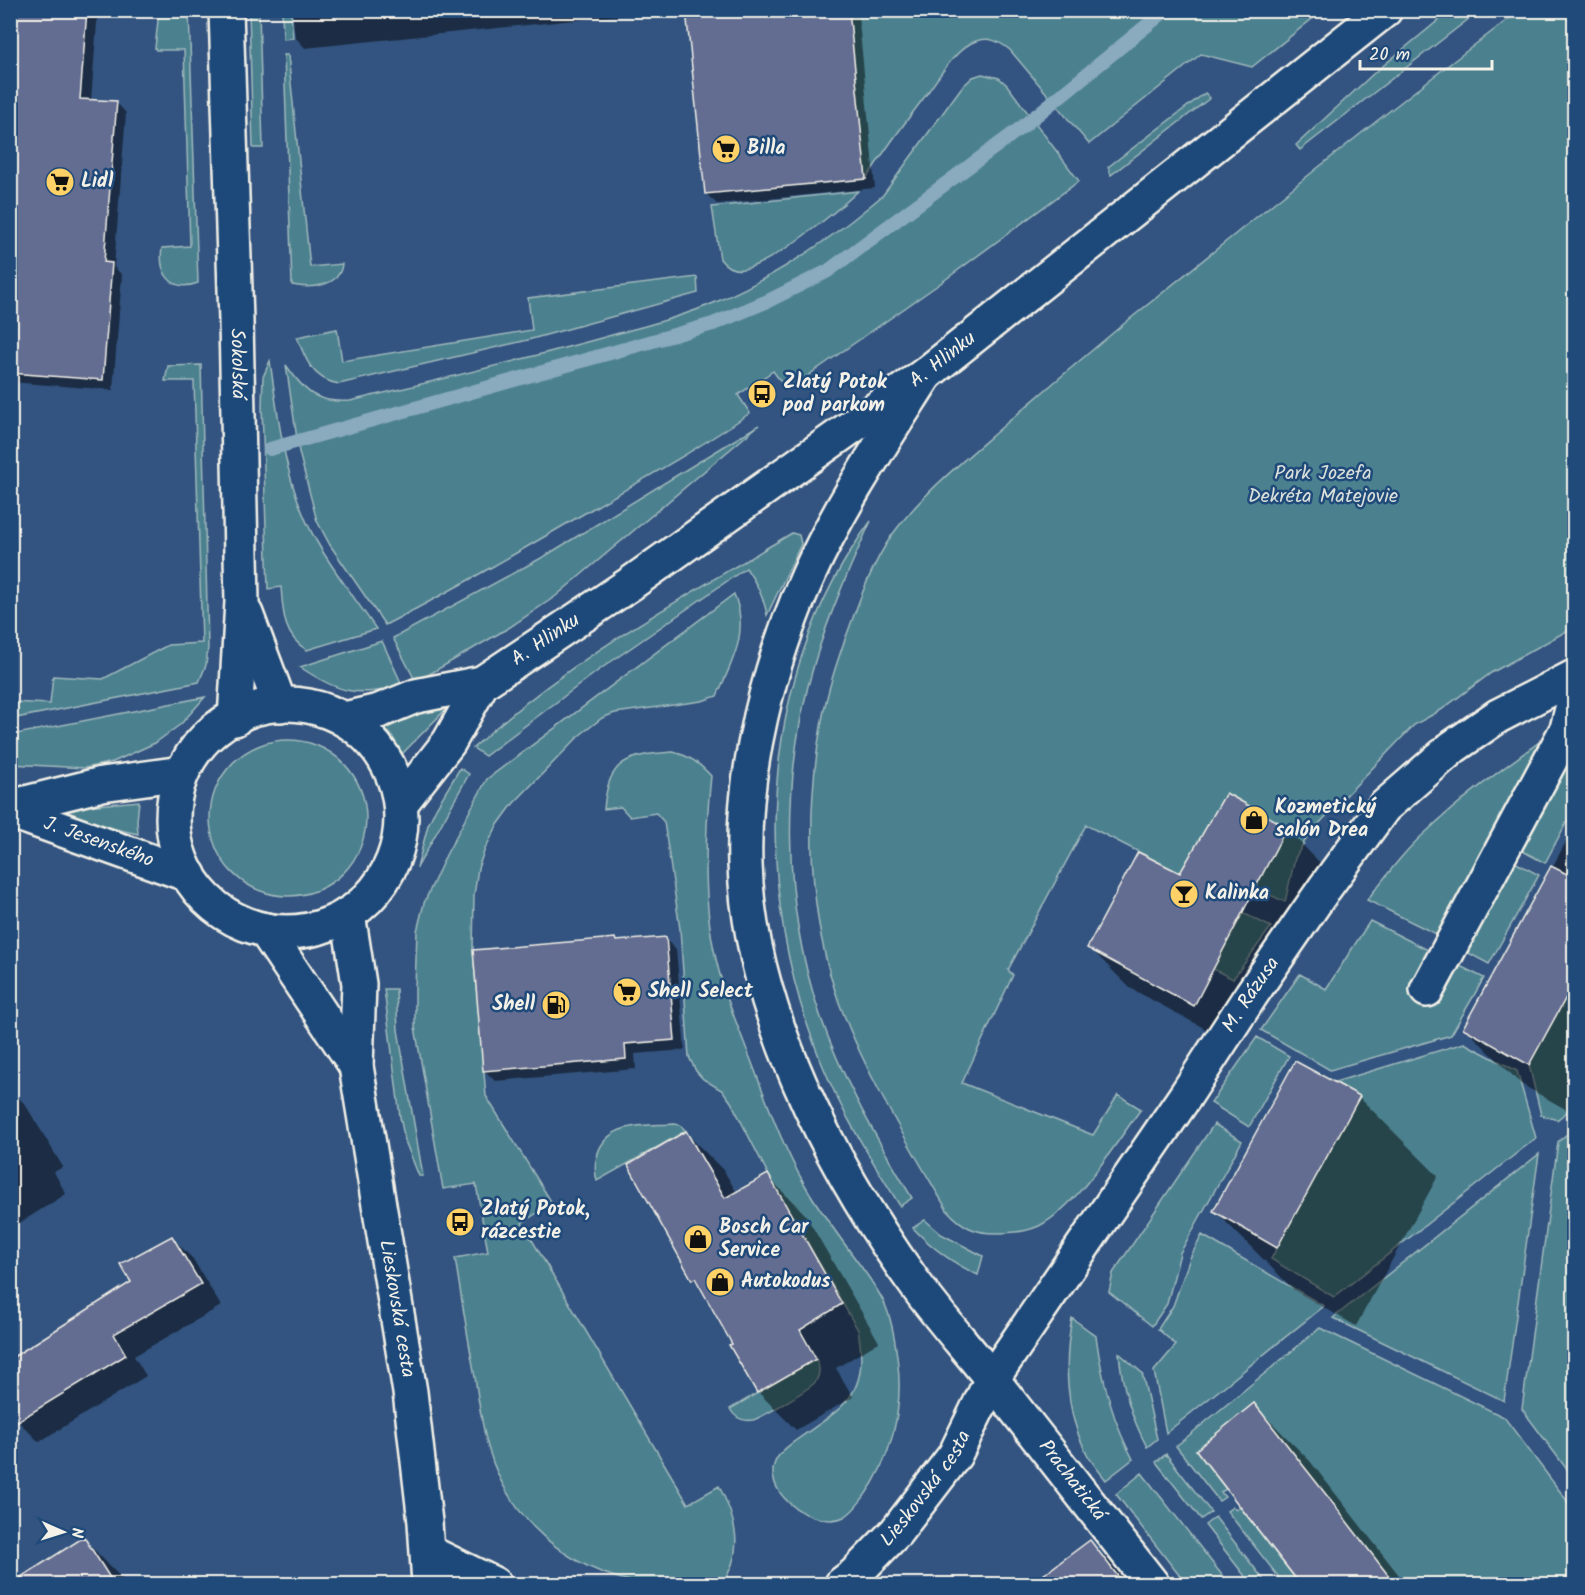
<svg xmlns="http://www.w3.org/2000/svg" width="1585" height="1595" font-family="Kalam,sans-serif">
<rect width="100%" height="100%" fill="#335480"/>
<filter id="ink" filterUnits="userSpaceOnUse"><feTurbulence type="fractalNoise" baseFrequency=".0167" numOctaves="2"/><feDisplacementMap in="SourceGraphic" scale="12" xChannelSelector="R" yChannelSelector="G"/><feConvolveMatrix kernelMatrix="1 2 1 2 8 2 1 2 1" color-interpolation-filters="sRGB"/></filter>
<g filter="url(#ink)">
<path fill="#4c818f" stroke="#a0b9bc" stroke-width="1.5" d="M1451,10L1479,11L1300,150L1296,145L1373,74Z
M159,11H189L198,283C171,293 158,273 162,248L190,246L184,50H156L155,48Z
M249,11H259L263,148H253Z
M282,11H291L293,38L283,39Z
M849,11H1322L1252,67L1201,54L1089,144L1010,50C1000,42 989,36 976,41C955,48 936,82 923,99C903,125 884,151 866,179Z
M1519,11H1574V627L1491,673L1441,710L1414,725L1309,834L1295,858L1285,902L1255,888L1226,793L1180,873L1086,825L1008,970L1013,975L962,1083L1093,1135L1118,1095L1141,1109C1115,1144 1077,1207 1039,1226C1026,1232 1012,1233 999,1233C976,1234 962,1227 947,1210C908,1143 867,1077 840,1005C807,915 805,808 823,715C829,685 839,655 850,626C861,595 873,563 892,535C923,492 968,457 1008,422C1057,380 1105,338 1156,298C1276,201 1396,104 1519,11Z
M284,55H288L310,267L342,264C340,287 310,289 292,285Z
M982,74L999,78L1007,85L1079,181L938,285L787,390L773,371L738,395L750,413C701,447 649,476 597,506C527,547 457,588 385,625L330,545L317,521L299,452L286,365C305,392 315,403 350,401C432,382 513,362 594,340C635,328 677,319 716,302C772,278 824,244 871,205L883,195L961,88L973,77Z
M1205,93L1210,98L1111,175L1108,167Z
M858,191C835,213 773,263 744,269C733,271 726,267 720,259L712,207Z
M697,277L698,293L528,340L339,384C313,380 305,359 297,337L337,329L342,361L532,330L528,298Z
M270,361C279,423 285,487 317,542C334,572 357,601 376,629L307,650C283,636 283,612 281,587L268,589L262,406L263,377Z
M201,365L208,647L206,665L199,682L11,719V702L50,704L53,676L103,679L168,645L202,643L194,381H165L168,366Z
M759,425L556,596L510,627L416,682L393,638L545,556Z
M871,521C850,567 830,612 815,661C781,773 782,904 820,1015C842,1079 877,1139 912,1198L900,1206C873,1162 845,1119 825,1071C750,897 755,677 871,521Z
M792,533L799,535L801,544L767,615C764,598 756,582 746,568L599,670L485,756L473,748C567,660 682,599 792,533Z
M734,594C750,633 732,661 717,696L702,701L615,713L602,718L580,735L513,804L497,826L485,849L478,868L474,896L473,950L486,1096L552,1203L522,1223L688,1504L719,1486C736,1519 745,1551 722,1584C696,1584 666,1588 640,1583C567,1570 508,1519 488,1447C481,1423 478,1396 474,1371C467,1333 461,1296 455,1258L488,1252L476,1184L443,1189L415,1027V987L417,931L424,903L446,855L487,779Z
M382,641L403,687C355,696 340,694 300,667Z
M205,697L181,724L155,743L113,762L85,768L11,764V735Z
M445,701L449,703L448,707L402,754L392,736L385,729Z
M1550,734L1442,937L1367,900C1386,876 1404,851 1427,831C1465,795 1508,765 1550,734Z
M210 818a78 78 0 1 1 156 0a78 78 0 1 1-156 0Z
M673,752C690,756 699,763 711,776C705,833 702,902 716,959C725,999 743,1038 757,1076C771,1113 785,1151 805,1185C821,1213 841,1239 860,1265C869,1278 880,1292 886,1307C893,1324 896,1346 898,1365C903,1411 891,1460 863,1498C858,1504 852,1513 844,1517C817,1530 765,1497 774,1465C777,1454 787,1447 795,1441C844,1406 870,1397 858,1330L768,1174L731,1102L723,1091L703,1079L696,1071L689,1057L680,929L664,822L656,813L630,817L621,807L604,809C608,759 628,755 673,752Z
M1565,754L1574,759V808L1545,863L1515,847Z
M460,768L469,774L417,868L428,825L436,808Z
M139,801L137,821L138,834L67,818L64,816V810L66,808Z
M1509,859L1539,875L1489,964L1461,949Z
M1243,913L1271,927L1233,979L1213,969Z
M1370,921L1484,978L1451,1035L1330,1070L1261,1030L1300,974L1326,989Z
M1574,981V1106L1557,1120L1541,1115L1529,1065Z
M384,989H396L398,1030L423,1176H419L405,1141L400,1117Z
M1257,1037L1289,1056L1249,1127L1211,1103Z
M1464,1043L1517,1071L1536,1138L1334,1297L1271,1259L1359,1096L1335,1082Z
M674,1124L680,1125L686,1131L597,1181C594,1170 595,1160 599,1150C612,1121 648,1126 674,1124Z
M1214,1124L1242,1141L1180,1253L1167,1304L1152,1326L1109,1292L1113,1273Z
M1574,1128V1479L1522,1409L1558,1142Z
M1539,1154L1504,1401L1333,1318Z
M925,1220L941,1234L983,1256L978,1275C952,1263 933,1249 913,1228Z
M1202,1235L1324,1306L1166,1433L1154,1371L1176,1345L1158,1329L1173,1306L1190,1258Z
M1072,1318L1096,1336C1102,1380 1112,1421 1133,1459L1106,1480C1099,1471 1090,1461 1085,1450C1065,1410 1064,1361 1072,1318Z
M1320,1328L1504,1417L1574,1510V1584H1395L1254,1403L1196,1450L1226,1489L1221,1492L1225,1497L1219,1501L1176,1446Z
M1119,1353L1142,1373L1157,1439L1147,1447C1131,1417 1122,1387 1119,1353Z
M816,1359C820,1366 820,1374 816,1381C812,1388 761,1418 753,1420C742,1422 735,1418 730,1409Z
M1166,1454L1211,1512L1201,1519L1156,1462Z
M1142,1473L1229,1584H1186L1116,1494Z
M1233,1507L1236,1510L1240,1507L1298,1582L1296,1584H1284L1227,1511Z
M1215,1517L1267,1584H1251L1205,1525Z"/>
<path fill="#0007" d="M10,10H98L91,101L116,102L126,113L114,267L122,275L113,390L10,382Z
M292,10H671L305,48L295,37Z
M688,10H858L875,188L717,204L706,194Z
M1574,827V1114L1521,1084L1465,1028Z
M1286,828L1326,869L1235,1045L1130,988L1089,947L1181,875Z
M615,939L618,943L665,939L676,949L685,1050L635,1054L636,1069L495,1081L485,1071Z
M10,1090L25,1104L63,1167L54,1172L66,1194L10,1229Z
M1359,1097L1438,1176L1356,1326L1294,1290L1215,1211Z
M686,1133L724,1171L737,1193L767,1176L805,1214L879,1342L836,1368L853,1397L796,1430L758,1392L702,1287L693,1279Z
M172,1238L193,1259L221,1306L134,1356L146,1376L39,1442L18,1421Z
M1254,1405L1310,1461L1406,1584H1303L1198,1450Z
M84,1539L127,1584H12Z
M1090,1542L1111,1563L1127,1584H1033Z"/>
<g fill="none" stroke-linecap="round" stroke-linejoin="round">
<path stroke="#8aaabe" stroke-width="14" d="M270,449L713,324L768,301L828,271L1022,127L1166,10"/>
</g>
<path fill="#646d91" stroke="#f4f1e8" stroke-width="1.5" d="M10,10H87L80,99L117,101L104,262L112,263L103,380L10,373Z
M686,10H849L866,179L705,194Z
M1226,793L1287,827L1194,1006L1087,948L1138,852L1180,873Z
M1551,866L1575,878V981L1529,1065L1463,1028Z
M666,937L675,1040L625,1044L626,1059L483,1071L473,950L615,938L616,941Z
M1295,1061L1360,1096L1277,1248L1213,1211Z
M686,1131L725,1198L768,1174L842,1304L800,1330L816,1359L757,1393L729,1345L732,1344L695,1278L692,1280L628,1165Z
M172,1236L201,1284L114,1334L126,1355L10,1426V1359L131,1282L120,1264Z
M1254,1403L1328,1497L1395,1584H1300L1196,1450Z
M84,1537L114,1584H10Z
M1090,1540L1124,1584H1031Z"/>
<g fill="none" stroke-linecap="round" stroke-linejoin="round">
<g stroke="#f4f1e8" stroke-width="38">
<g id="minor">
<path id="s1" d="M226,10L236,321L242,602L235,719"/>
<path id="s2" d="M926,374C884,440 840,505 808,576C769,663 742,769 745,864C749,1007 831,1167 913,1281C938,1316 968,1349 995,1383C1048,1450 1100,1517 1152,1584"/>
<path d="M246,614L280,705"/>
<path id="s3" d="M344,719L379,711L416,696L482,683L630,584L926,374L1385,10"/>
<path d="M401,803L449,742L482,683"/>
<path d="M1427,990L1567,729L1574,701"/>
<path d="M428,1552L494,1584"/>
<path id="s4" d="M842,1584L854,1575L896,1532L955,1455L992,1379L1186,1095L1251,995L1324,889L1384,807L1453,747L1498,716L1574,677"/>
</g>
</g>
<g stroke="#f4f1e8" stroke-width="38">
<g id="tertiary">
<circle cx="287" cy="818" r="114"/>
<path d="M10,807L102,784L182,773"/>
<path id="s5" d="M10,811L189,875"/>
<path id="s6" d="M348,914L359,984L356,1066L410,1392L425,1522L429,1584"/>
<path d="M265,930L356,1066"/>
</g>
</g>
<use href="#minor" stroke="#1f4a7a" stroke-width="33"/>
<use href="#tertiary" stroke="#1f4a7a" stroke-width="33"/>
</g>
</g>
<defs>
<g id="supermarket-disc" transform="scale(1.5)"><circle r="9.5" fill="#ffd166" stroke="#1f4a7a"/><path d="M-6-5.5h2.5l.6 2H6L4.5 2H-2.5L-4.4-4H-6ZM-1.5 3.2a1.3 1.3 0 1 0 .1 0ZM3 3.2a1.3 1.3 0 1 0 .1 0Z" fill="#111"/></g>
<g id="bus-disc" transform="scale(1.5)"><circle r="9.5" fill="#ffd166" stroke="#1f4a7a"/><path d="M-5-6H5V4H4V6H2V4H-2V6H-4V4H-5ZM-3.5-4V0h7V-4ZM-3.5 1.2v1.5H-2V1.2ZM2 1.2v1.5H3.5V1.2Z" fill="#111"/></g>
<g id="shop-disc" transform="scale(1.5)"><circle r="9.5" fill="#ffd166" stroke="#1f4a7a"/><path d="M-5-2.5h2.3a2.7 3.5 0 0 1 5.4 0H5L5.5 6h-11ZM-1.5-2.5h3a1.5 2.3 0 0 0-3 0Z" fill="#111"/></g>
<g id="bar-disc" transform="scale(1.5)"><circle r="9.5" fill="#ffd166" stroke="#1f4a7a"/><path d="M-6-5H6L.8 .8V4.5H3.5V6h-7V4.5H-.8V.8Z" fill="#111"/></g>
<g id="fuel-disc" transform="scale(1.5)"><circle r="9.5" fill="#ffd166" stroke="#1f4a7a"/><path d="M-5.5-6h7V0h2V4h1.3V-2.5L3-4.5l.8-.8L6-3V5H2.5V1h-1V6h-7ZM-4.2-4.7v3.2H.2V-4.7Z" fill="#111"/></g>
</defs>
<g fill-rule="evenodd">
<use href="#supermarket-disc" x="726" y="149"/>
<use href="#supermarket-disc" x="60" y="182"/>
<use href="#bus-disc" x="762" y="394"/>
<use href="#shop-disc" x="1254" y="820"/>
<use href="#bar-disc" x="1184" y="894"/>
<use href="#supermarket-disc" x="627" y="992"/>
<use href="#fuel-disc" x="556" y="1005"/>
<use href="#bus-disc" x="460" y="1222"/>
<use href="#shop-disc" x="698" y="1239"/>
<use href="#shop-disc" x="720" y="1282"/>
</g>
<g text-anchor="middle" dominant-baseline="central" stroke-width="5" stroke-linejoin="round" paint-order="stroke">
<g font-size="20" font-weight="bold" fill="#f4f1e8" stroke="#1f4a7a" text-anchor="start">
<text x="747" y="149">Billa</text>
<text x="81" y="182">Lidl</text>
<text x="783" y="383">Zlatý Potok<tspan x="783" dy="23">pod parkom</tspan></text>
<text x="1275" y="808">Kozmetický<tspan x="1275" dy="23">salón Drea</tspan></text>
<text x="1205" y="894">Kalinka</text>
<text x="648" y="992">Shell Select</text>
<text x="535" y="1005" text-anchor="end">Shell</text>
<text x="481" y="1210">Zlatý Potok,<tspan x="481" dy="23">rázcestie</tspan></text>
<text x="719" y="1228">Bosch Car<tspan x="719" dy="23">Service</tspan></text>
<text x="741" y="1282">Autokodus</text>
</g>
<g font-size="20" fill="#f4f1e8" stroke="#1f4a7a">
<text stroke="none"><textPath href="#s3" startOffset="706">A. Hlinku</textPath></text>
<text stroke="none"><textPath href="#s1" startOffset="354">Sokolská</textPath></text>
<text stroke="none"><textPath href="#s3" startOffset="220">A. Hlinku</textPath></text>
<text stroke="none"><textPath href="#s5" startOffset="94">J. Jesenského</textPath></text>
<text stroke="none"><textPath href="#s4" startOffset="720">M. Rázusa</textPath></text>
<text stroke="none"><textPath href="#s6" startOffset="399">Lieskovská cesta</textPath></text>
<text stroke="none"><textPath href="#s2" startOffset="1242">Prachatická</textPath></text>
<text stroke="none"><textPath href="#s4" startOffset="128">Lieskovská cesta</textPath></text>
</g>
<g font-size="20" fill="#dbe0db" stroke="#1f4a7a">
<text x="1323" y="474">Park Jozefa<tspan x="1323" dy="23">Dekréta Matejovie</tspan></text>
</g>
</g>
<rect width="1585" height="1595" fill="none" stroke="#1f4a7a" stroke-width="36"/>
<rect x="18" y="18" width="1549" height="1559" fill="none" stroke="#f4f1e8" stroke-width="2" filter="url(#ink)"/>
<g transform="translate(63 1532) rotate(93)" stroke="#1f4a7a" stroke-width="4.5" paint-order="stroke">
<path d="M0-4.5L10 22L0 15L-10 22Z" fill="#f4f1e8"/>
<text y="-9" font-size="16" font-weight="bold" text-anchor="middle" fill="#f4f1e8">N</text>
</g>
<path d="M1360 60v9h132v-9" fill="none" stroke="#f4f1e8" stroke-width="3"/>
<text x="1369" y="60" font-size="18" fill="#f4f1e8" stroke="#1f4a7a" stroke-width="4.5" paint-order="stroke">20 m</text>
</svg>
